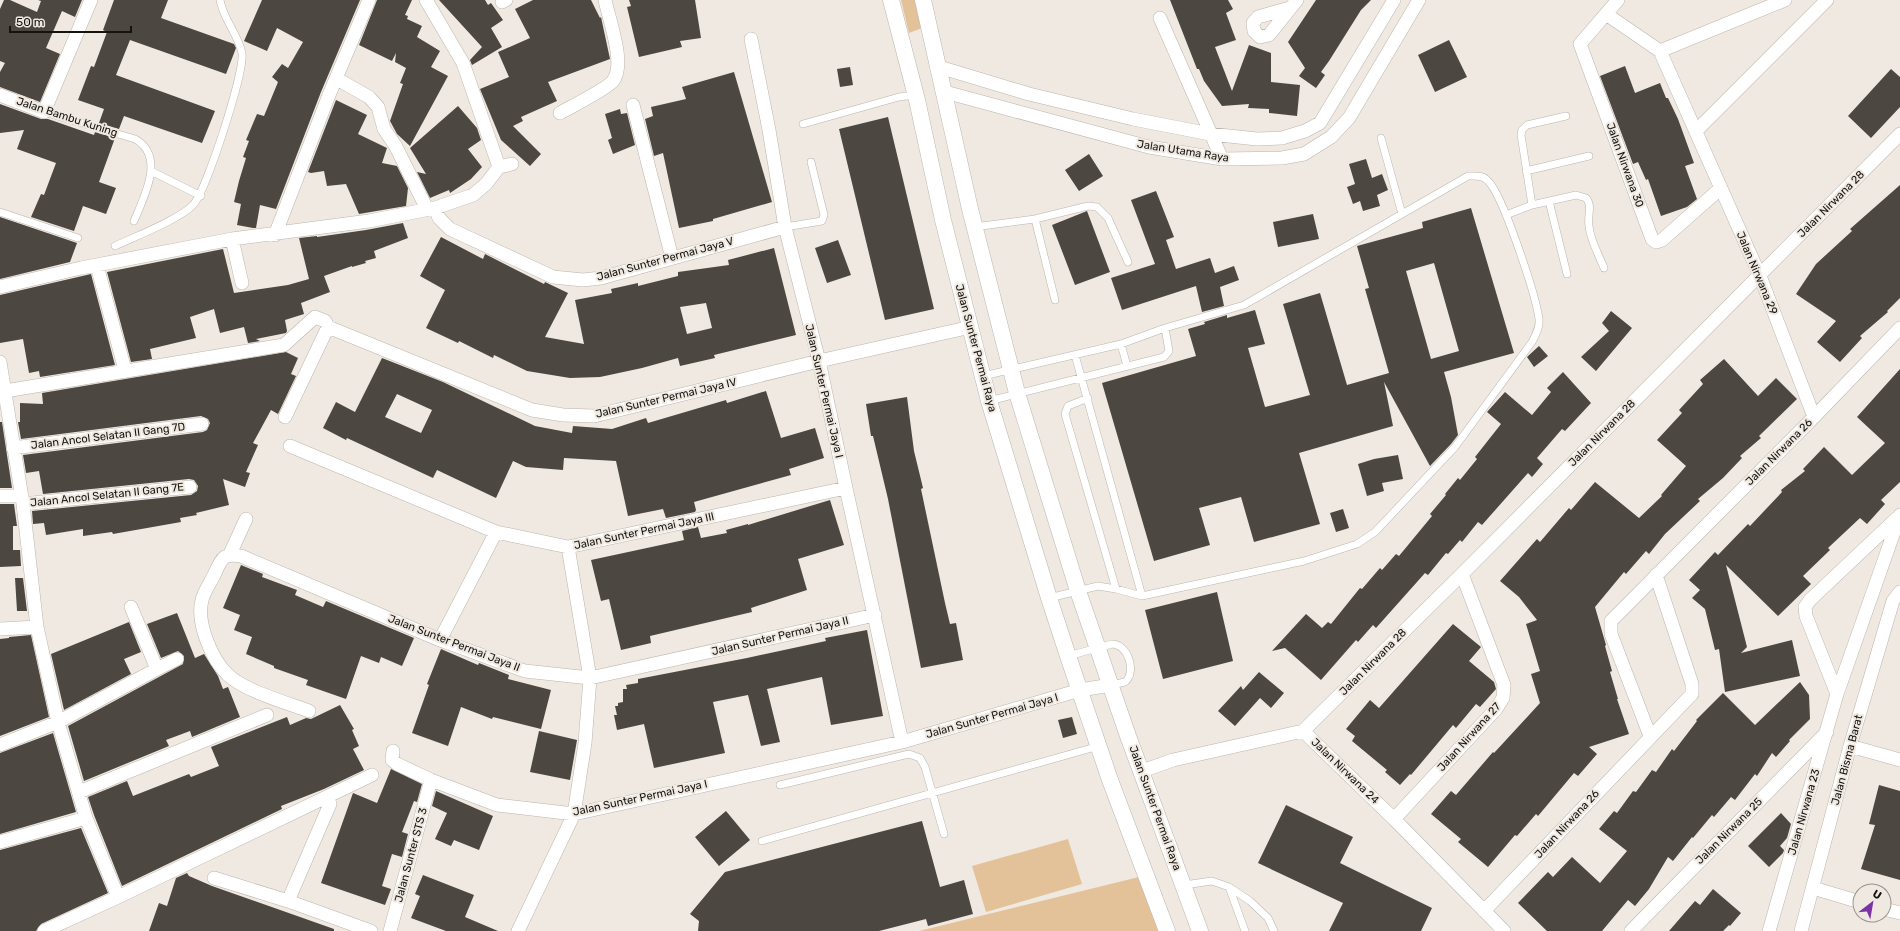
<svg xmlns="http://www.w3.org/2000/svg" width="1900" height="931" font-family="Rubik,sans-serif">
<rect width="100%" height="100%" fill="#efe9e1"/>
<path fill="#e4c299" d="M901,0H917L922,28L909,33Z
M1068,839L1082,884L986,912L972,866Z
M1147,875L1167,931H919Z"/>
<path fill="#4c4741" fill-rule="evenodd" d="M4,0H10L37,12L41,1L38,0H82L75,17L62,11L46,48L60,54L40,102L0,87V72L5,63L0,61V9Z
M114,0H168L161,18L234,44L236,48L226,74L130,40L116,75L215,111L202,143L124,116L119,129L99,123L104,109L78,100L91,66L94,67L107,32L103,30Z
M262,0H360L321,92L276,209L260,205L256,228H253L237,225L241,204L234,202L239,181L246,158L243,157L249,141L246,140L257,114L264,116L278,82L272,77L282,64L288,68L303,42L277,28L267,51L244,41Z
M377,0H412L405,15L408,16L407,19L422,26L417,37L440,51L431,67L448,76L410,146L397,134L390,121L403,84L400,83L406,68L395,62L396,53L392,61L359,45Z
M439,0H485L488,5L491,3L503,20L491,28L502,47L472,65L470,60L482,47Z
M533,0H591L600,18L601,17L610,59L548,82L557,101L521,117L523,121L513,126L541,154L530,166L501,140L480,89L509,77L498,52L530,38L515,9Z
M629,0H695L701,38L680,41L682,47L639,57L627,7L631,6Z
M1170,0H1228L1233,9L1226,13L1236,40L1215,47L1232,91L1249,45L1271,53V82L1300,85L1297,116L1269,113V109L1248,108L1249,104L1222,106L1204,81L1199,69H1197Z
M1316,0H1371L1361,10L1329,61L1321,72L1325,75L1316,88L1299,76L1305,68L1288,42Z
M1449,40L1467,77L1435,92L1418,55Z
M1625,66L1635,93L1660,83L1666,98H1668L1678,119L1694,163L1685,166L1697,199L1687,207L1661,216L1648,179L1646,180L1638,162L1633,164L1600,76Z
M850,67L853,85L840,87L837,69Z
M1891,69L1900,77V107L1871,138L1848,116Z
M734,72L772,202L713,219V221L679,228L663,153L654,156L645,119L653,116L651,107L686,99L682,87Z
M336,100L367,115L358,134L387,148L382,163L397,166L408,188L406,206L359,214L346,184L327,186L324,171L311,173L308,172Z
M0,104L41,119H48L94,135L95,132L115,138L99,182L116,188L106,214L83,206L74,231L31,217L41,194L44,195L56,163L17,149L24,130L0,133Z
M458,106L477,128L481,140L468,149L482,167L471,179L450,193L449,190L430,198L417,172L426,174L410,148Z
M620,109L621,114L627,113L635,145L613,154L608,140L612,138L605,114Z
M888,117L934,309L885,320L839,129Z
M1089,154L1103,176L1079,191L1065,170Z
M1366,159L1372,178L1382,174L1388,190L1377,195L1380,206L1363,211L1360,201L1353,204L1347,187L1355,184L1349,164Z
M1900,185V298L1887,311L1888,312L1860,336L1862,338L1840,362L1817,342L1836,321L1796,294L1816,264L1852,231L1850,229Z
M1156,191L1174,237L1166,240L1176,269L1210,258L1215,273L1234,266L1239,280L1220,287L1224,306L1202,312L1196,286L1122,310L1111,278L1155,264L1131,200Z
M1471,208L1514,353L1444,372L1451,397L1458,435L1451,444L1430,466L1384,382L1393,426L1299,453L1320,524L1254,542L1241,497L1199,508L1210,545L1154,561L1102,383L1196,356L1188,329L1205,324L1204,322L1227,315V318L1255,310L1265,344L1248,348L1265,407L1310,395L1283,304L1320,293L1347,385L1389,373L1365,289L1369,288L1357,246L1423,228L1422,222ZM1434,263L1459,351L1431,359L1406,271Z
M1087,211L1110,272L1075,285L1052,225Z
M1313,214L1319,239L1278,247L1273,222Z
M0,217L77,243L70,262L0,279Z
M403,223L408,238L374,251L376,258L365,261L366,263L352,267V266L324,276L330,292L301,303L304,314L285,320L287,331L286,333L256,339L260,341L248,343L244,327L220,333L214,309L190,317L196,338L150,349L152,359L131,362L107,272L223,249L234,293L288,285L309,279L299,238L317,236V237L366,230Z
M441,237L483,259L485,254L544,284L545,282L568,293L545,337L584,344L575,300L612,293L611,289L638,283V286L678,276V272L729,265L728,260L774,248L796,335L714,355L715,358L680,366L678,358L642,368L600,377L570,378L527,371L494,355L493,358L459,341L458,343L426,328L445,290L420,276ZM706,303L712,328L687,334L680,307Z
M838,240L851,275L827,283L815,248Z
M91,274L115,365L40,377L39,371L29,373L23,339L0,343V295Z
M1611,311L1632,328L1596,371L1581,357L1609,331L1602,323Z
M1539,346L1548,356L1534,367L1527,357Z
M286,352L298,358L291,374L296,376L278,414L271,410L253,443L258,445L246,472L250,473L245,487L223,479L229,505L196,513L197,515L180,518L181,522L113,534L112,532L83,536V529L46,535L44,523L33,524L32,511L191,495L197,491L198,486L194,480L189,479L43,494L39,471L26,473L23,455L203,432L207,430L210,423L208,419L201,416L21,439L18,422H20V403L43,404L42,393Z
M382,358L443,382L535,426L572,433L573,426L612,429L646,418L648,423L726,400L727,403L766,391L781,438L815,428L824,458L789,469L791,475L694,502L696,510L695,512L666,518L663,509L628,516L616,461L564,458L563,470L526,467L513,461L496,498L437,470L433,478L347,438L346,440L323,428L336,402L355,412ZM397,394L432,410L421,433L385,417Z
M1724,359L1758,396L1776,378L1797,399L1759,436L1761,438L1740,456L1742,458L1723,478L1698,499L1700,501L1665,534L1649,554L1646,551L1626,574L1624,572L1595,607L1606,645L1605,646L1612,671L1610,672L1618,699H1617L1629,734L1589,747L1597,754L1578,776L1574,773L1538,816L1536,814L1517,836L1515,835L1488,867L1458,842L1461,839L1431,814L1451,791L1456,795L1493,752L1494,753L1540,703L1531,674L1540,671L1526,624L1537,620L1519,597L1500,581L1537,539L1540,542L1569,508L1571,510L1595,482L1639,518L1662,496L1661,495L1686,466L1657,440L1682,413L1679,410L1703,384L1700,380Z
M1900,369V482L1881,500L1885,504L1867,524L1860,518L1828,548L1830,550L1803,576L1811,584L1778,616L1726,565L1747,647L1741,653L1792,640L1800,676L1725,692L1719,649L1715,650L1705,609L1692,598L1700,590L1689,580L1715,552L1718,555L1748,524L1750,526L1782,492L1781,490L1805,471L1803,469L1824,447L1852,475L1885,443L1857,417Z
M1563,372L1591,403L1565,431L1562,429L1537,458L1543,464L1532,477L1528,473L1482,525L1478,522L1462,542L1460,540L1448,554L1446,553L1428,575L1425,573L1376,628L1373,625L1358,642L1356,640L1321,680L1285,648L1272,651L1306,614L1322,628L1328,622L1331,624L1360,588L1362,589L1380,568L1382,570L1396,554L1399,556L1432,516L1430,514L1446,495L1445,494L1458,478L1460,480L1477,459L1475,457L1501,424L1487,412L1505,392L1532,415L1551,392L1547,388Z
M907,397L914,451L923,488L921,489L945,603L950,624L956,623L963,660L921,668L888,499L873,436H871L866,404Z
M0,422H2L12,488H0Z
M1398,455L1403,479L1382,483L1384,491L1367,496L1358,464L1374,459Z
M830,500L844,545L798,559L807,590L751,608L752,612L650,636L651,643L621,650L609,599L601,601L591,560L684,540L682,531L698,527L701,538L727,533L726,530L748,524V525Z
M0,504H14L17,526H13V550H20L21,566L0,567Z
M1343,509L1349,528L1336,532L1330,513Z
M241,565L263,574L262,577L297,590L295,595L323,607L326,601L414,638L402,666L381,657L379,663L361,656L346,699L306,685L308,680L274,668V666L246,654L252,637L234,630L240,615L223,608Z
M15,578H23L27,611H17Z
M1217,592L1233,661L1163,679L1145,610Z
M177,613L195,658L204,654L218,676L223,689L228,687L240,717L192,737L190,731L166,740L169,746L84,781L68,726L183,664L184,656L178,651L161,658L147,624Z
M129,622L141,652L124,659L131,674L64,710L51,654Z
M1453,624L1481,647L1469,661L1494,682L1496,689L1480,707L1476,704L1456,728L1453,725L1411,775L1410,774L1400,785L1385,772L1387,770L1352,741L1355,736L1346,729L1370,700L1379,708Z
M867,630L883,716L831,725L822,677L767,689L780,742L761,746L748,695L713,702L725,753L654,768L644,724L617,730L614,715H617L615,706H618V703L623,702V689H627L626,685L638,683V679L747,658L826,641L825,638Z
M31,635L49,717L0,736V639L9,638V637Z
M441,649L478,665L479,663L509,675L508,679L551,690L541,729L493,717L492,719L461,707L448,746L412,733L429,685L427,684Z
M1259,672L1284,693L1271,708L1260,698L1235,726L1218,711L1241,686L1243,690Z
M1800,682L1809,695L1810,719L1789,740L1790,741L1776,757L1772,753L1757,776L1755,774L1735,800L1731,797L1714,817L1712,815L1693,838L1692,837L1673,861L1668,857L1649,889L1635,906L1628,900L1602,931H1547L1518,903L1548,872L1553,877L1572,857L1600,883L1627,851L1599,829L1614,811L1617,813L1633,791L1636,792L1652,770L1656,772L1672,749L1674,751L1697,721L1696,720L1723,693L1755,725Z
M340,705L354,729L352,730L359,746L353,749L364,770L324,789L281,806L282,809L122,886L94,815L88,797L127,781L133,796L189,774L191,777L219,766L211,747L287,717L290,725L306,718L311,719Z
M1072,717L1077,734L1063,738L1058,720Z
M539,731L577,740L570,780L530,772Z
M53,733L76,812L0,834V753Z
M391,769L422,784L417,802L414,801L402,832L408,834L402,857L392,854L382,886L391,889L385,905L321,883L353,793L377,803Z
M1879,785L1900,791V880L1861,869L1875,825L1869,824Z
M436,791L493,816L479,850L454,840L451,846L435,839L447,813L432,806Z
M1286,805L1353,837L1340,863L1432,908L1421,931H1329L1343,903L1258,863Z
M726,811L750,840L719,866L695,837Z
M1781,813L1791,824L1787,838L1780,846L1784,850L1783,853L1769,867L1748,846Z
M922,821L940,887L964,880L973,914L928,926L926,919L879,931H698L699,921L690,914L725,872Z
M81,828L108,893L41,924L36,931H0V850Z
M187,873L189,876L212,886L334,929V931H149L159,903L167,906L176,878Z
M423,875L474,895L465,917L498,931H446L411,918L420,896L415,894Z
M1713,889L1741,913L1730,926L1729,925L1723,931H1669L1695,901L1700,905Z"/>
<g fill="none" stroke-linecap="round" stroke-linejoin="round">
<g stroke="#bbb5ae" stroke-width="8">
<path id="service" d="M44,112L135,139C166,156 144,197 134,221
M803,124L899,97L915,95
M1381,138L1402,214
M151,171L201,196
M1526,171L1589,156
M1549,201L1567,274
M1532,205L1576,195L1586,198C1593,206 1587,216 1589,226C1590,240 1599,255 1604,268
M0,212L78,238
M1506,215L1532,205L1521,135L1522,130L1527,125L1566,116
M1035,219L1055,300
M785,227L822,221L824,215L811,162
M974,227L1035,219L1088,206L1097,207L1108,218L1128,262
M115,246C134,237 180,219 193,205C206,192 245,71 242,53C238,34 223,19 220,0
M1121,344L1127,366
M1075,355L1142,596
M983,376L1121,344L1165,328L1244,305L1468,176C1476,176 1483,175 1488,181C1503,195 1536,296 1539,319C1540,327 1536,334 1532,342L1455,447L1375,532L1357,544L1304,561L1142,596L1116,589L1098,586L1049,598
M1088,398L1068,406L1065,414L1116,589
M989,401L1164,357L1169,351L1165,328
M1068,656L1112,644C1128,644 1137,672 1125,682L1111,685
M780,785L909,754L920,758L925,767L944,834
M762,841L1099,746
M1184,885L1212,881L1229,887L1250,901L1268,918L1274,931
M1229,887L1245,931"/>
</g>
<g stroke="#bbb5ae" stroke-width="14">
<path id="minor" d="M426,0L463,63L499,167L512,164
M1618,0L1580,44L1652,239L1656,242L1662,240L1721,188
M502,2L506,0
M1290,8L1258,17L1253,23L1254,31L1260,37L1269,35L1297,0
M1606,14L1660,51
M1160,18L1222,159
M1660,51L1760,276L1814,417
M1660,51L1785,0
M939,67L1029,94L1133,119L1210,134L1257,139L1282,138L1305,131L1320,123L1394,0
M337,79L369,97L378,107L384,129L395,145L427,209
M945,92L1149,147L1222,159L1282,158L1304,154L1331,137L1349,118L1419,0
M0,95L44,112L91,0
M633,105L672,258
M560,113C569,108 608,88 613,81C626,64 609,20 605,0
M1696,131L1827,0
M499,167L486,184L473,195L435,208L439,218L450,229L553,277L583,280L601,278L785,227
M275,235L329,95L369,0
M232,239L242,283
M97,266L125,370
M0,287L81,268L232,239L369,221L435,208
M0,362L23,504L37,627L58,722L86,818L0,842
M5,391L284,345L315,317L325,321L328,327
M285,417L328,327L532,410L563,415L594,416L819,361L971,327
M290,446L496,532L568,547L846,488
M13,448L202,424
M0,496H22
M23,504L190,487
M230,554L246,519
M131,607L157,669
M0,629L37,627
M440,640L496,532
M1837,694L1806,616L1805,607L1810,600L1897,518
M309,711C287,703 245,691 228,675C212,660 196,623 202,600C204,591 211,582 215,573C222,558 223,553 241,556L440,640L525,671L590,678L875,615
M1303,731L1462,574L1900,134
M1303,731L1394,819L1504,931
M1650,736L1611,634V621L1814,417L1900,328
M902,742L1080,690L1111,685
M0,745L58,722L157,669L177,659
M1850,746L1900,760
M393,751L392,760L397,764L431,780L497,805L574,814L902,742L846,488L819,361L785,227L769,130L751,39
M1142,771L1173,760L1303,731
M79,792L267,715
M86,818L118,897
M1394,819L1496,709L1503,698L1504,685L1462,574
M214,878L288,901L371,931
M1813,888L1860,902
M288,901L330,804
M1884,909L1900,913
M1484,911L1692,694V684L1656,575
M44,931L118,897L372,775
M390,931L431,780
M518,931L574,814L585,743L590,678L568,547
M1631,931L1827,732
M1769,931L1837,694L1900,515
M1801,931L1850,746L1893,601L1900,592"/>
</g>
<g stroke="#bbb5ae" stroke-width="17">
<path id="tertiary" d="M891,0L917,100L943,220L989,401L1049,598L1068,656L1110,780L1167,931
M923,0L970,209L1017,393L1078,591L1128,736L1200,931"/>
</g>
<use href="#service" stroke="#fff" stroke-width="7"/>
<use href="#minor" stroke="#fff" stroke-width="13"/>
<use href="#tertiary" stroke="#fff" stroke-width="16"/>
</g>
<g text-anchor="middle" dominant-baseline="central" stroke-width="4" stroke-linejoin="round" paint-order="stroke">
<g font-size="11" fill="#151310" stroke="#efe9e1">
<text transform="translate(67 117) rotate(18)">Jalan Bambu Kuning</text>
<text transform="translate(1183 151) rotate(9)">Jalan Utama Raya</text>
<text transform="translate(1625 165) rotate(70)">Jalan Nirwana 30</text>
<text transform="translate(1831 204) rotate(-45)">Jalan Nirwana 28</text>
<text transform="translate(665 259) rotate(-15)">Jalan Sunter Permai Jaya V</text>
<text transform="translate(1757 273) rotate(67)">Jalan Nirwana 29</text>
<text transform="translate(976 348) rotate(75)">Jalan Sunter Permai Raya</text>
<text transform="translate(824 391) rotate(77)">Jalan Sunter Permai Jaya I</text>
<text transform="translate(666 398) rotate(-13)">Jalan Sunter Permai Jaya IV</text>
<text transform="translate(1602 433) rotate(-45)">Jalan Nirwana 28</text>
<text transform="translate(108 436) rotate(-7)">Jalan Ancol Selatan II Gang 7D</text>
<text transform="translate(1779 452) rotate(-45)">Jalan Nirwana 26</text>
<text transform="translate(107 495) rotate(-6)">Jalan Ancol Selatan II Gang 7E</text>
<text transform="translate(644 531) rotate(-12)">Jalan Sunter Permai Jaya III</text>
<text transform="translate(780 636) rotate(-13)">Jalan Sunter Permai Jaya II</text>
<text transform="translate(454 643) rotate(21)">Jalan Sunter Permai Jaya II</text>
<text transform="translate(1373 662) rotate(-45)">Jalan Nirwana 28</text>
<text transform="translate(992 716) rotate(-16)">Jalan Sunter Permai Jaya I</text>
<text transform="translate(1469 737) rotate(-48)">Jalan Nirwana 27</text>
<text transform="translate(1847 760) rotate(-75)">Jalan Bisma Barat</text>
<text transform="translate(1345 771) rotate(44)">Jalan Nirwana 24</text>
<text transform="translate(640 798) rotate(-12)">Jalan Sunter Permai Jaya I</text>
<text transform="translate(1155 808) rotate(70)">Jalan Sunter Permai Raya</text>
<text transform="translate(1804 812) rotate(-74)">Jalan Nirwana 23</text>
<text transform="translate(1567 824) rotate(-47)">Jalan Nirwana 26</text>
<text transform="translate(1729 831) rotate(-45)">Jalan Nirwana 25</text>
<text transform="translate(411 855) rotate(-75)">Jalan Sunter STS 3</text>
</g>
</g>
<g transform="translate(1872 903) rotate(31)"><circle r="19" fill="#efe9e1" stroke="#98938d"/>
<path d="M0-3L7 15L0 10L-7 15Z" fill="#7c33a6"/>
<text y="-6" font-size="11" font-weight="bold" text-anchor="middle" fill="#151310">U</text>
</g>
<path d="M10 26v6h121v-6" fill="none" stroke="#151310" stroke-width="2"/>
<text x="16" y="26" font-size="12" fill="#151310" stroke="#efe9e1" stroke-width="3" paint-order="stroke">50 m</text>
</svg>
